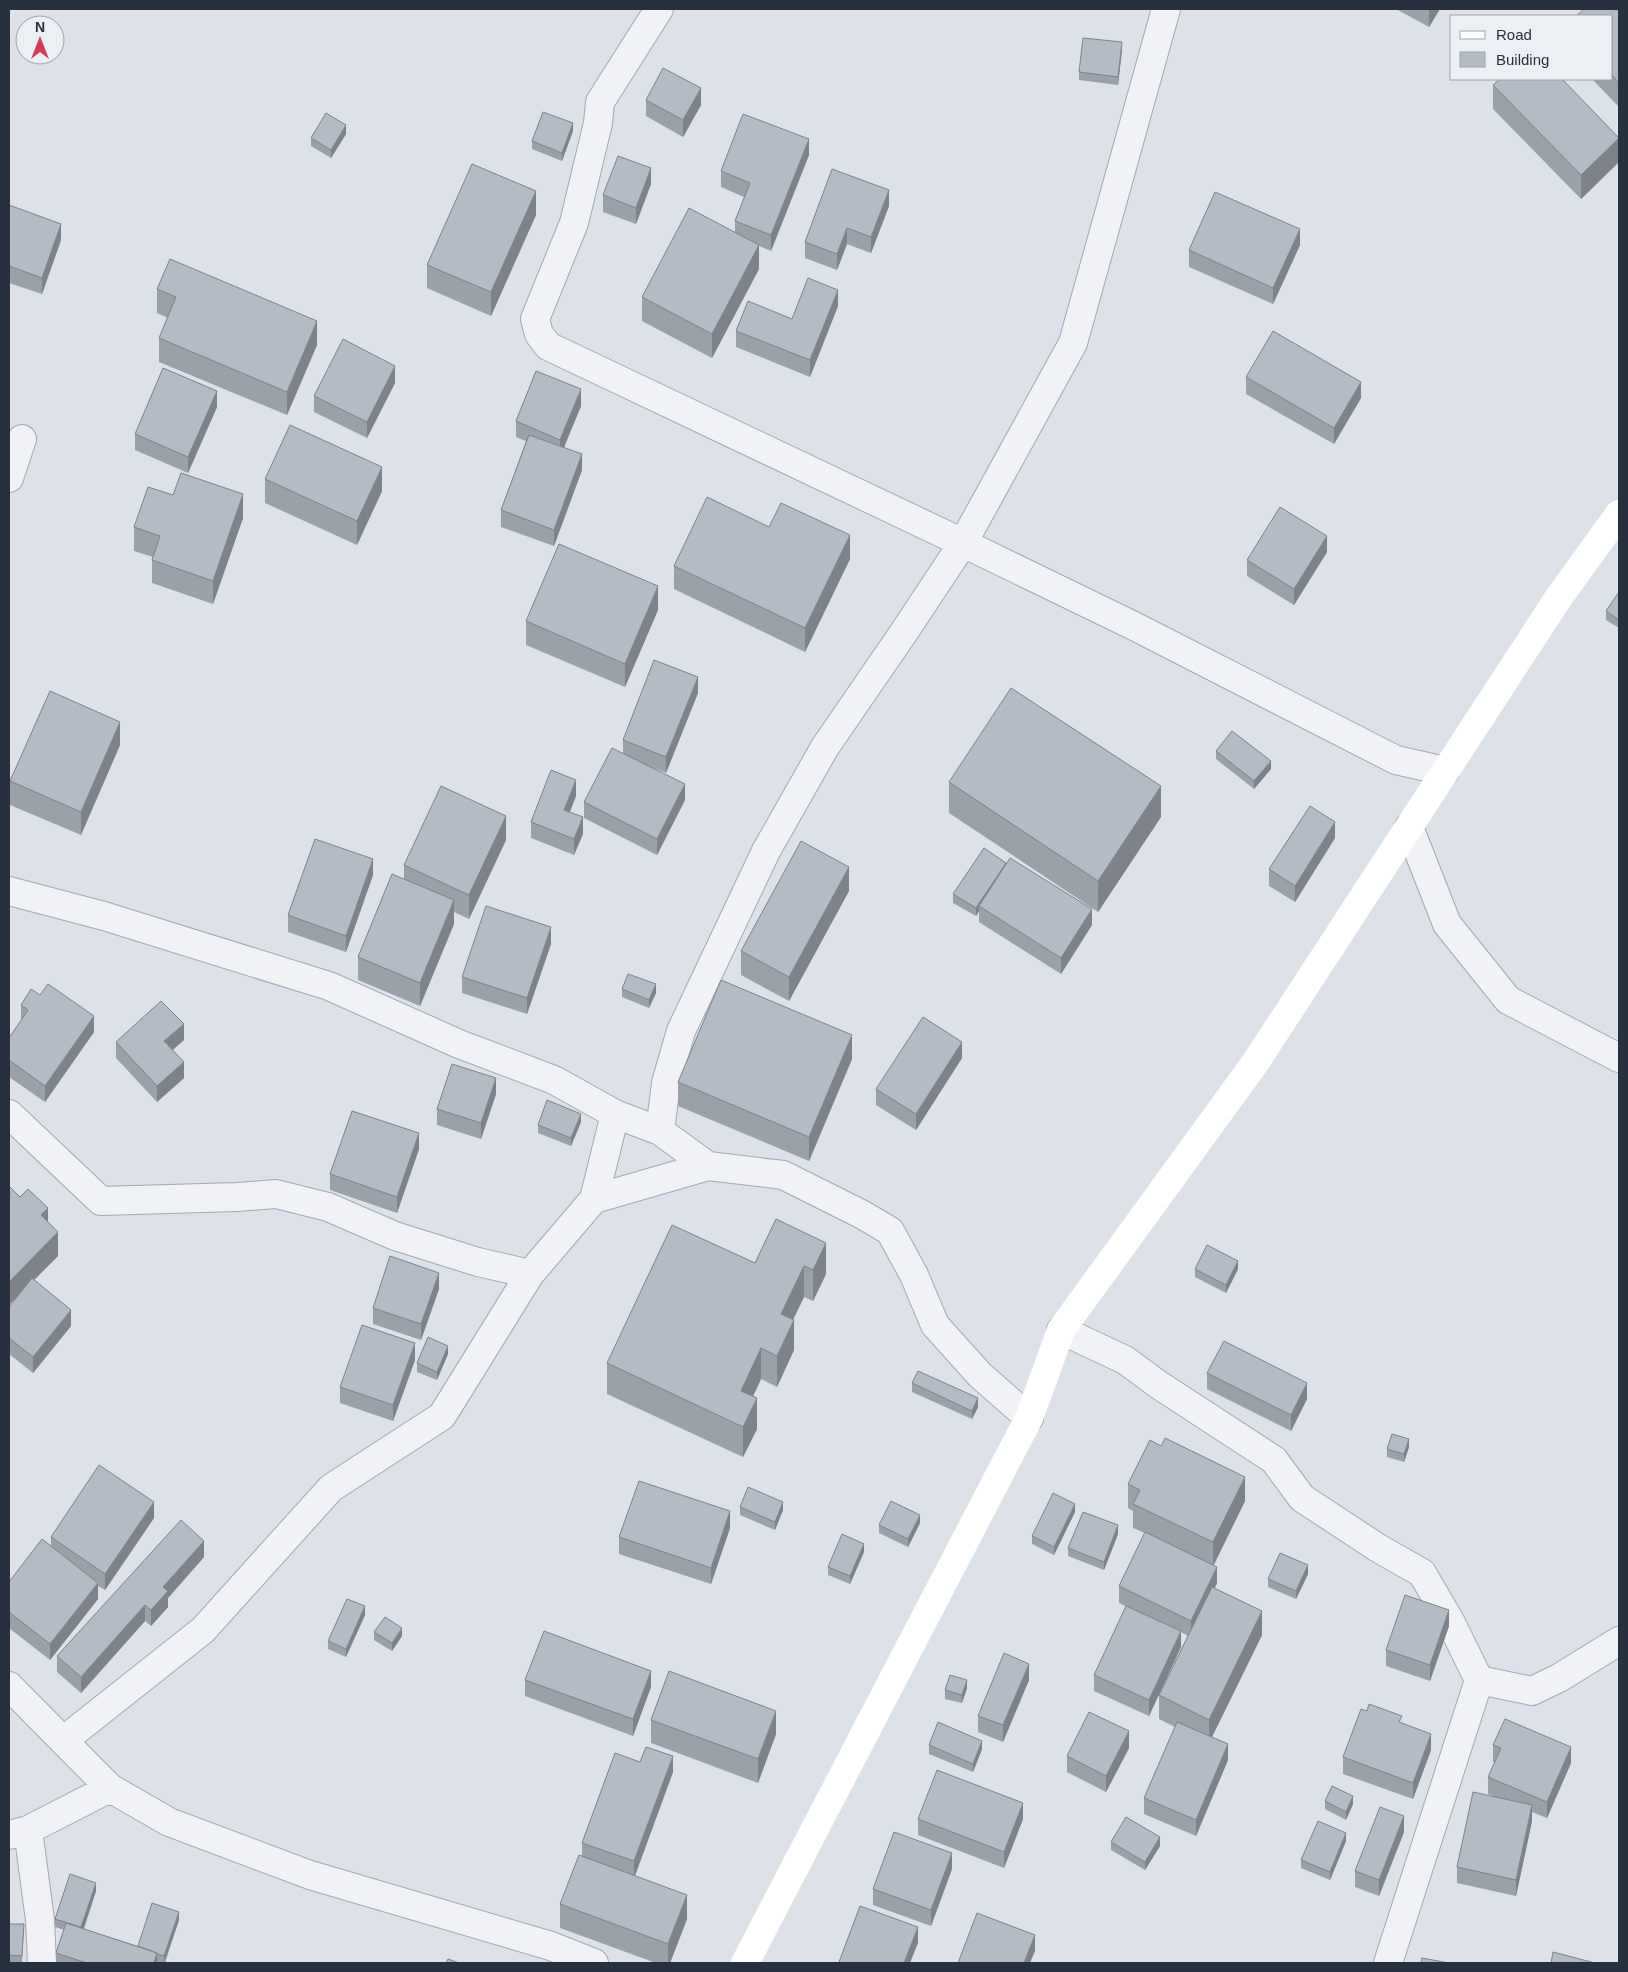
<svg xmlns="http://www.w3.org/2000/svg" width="1628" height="1972" font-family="Helvetica,sans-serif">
<rect width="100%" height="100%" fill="#dde2e8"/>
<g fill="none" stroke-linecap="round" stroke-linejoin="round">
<g stroke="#a2a9b2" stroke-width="30">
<path id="street" d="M659,9L600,102L598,123L574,223L535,319L539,334L548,346L963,543L1134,626L1396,760L1445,771
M9,478L22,439
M1409,827L1447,924L1508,1000L1619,1058
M9,891L104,916L329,986L459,1044L554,1080L615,1114L660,1131L708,1166
M9,1114L101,1201L237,1197L276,1194L328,1207L395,1236L478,1262L530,1274
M660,1131L666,1083L681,1031L766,851L825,747L902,635L963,543L1073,343L1166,9
M594,1199L615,1114
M1061,1330L1125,1360L1159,1385L1274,1460L1302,1498L1378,1548L1422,1573L1450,1621L1479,1680L1532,1691L1559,1678L1619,1641
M9,1686L110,1788L169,1822L310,1875L551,1946L594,1963
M64,1740L203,1630L331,1488L442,1416L530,1274L594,1199L708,1166L783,1175L863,1215L890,1231L914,1275L935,1325L980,1375L1029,1418
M28,1830L40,1920L42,1963
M9,1835L28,1830L110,1788
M1388,1963L1479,1680"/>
</g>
<use href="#street" stroke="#f0f2f6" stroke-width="28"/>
<path stroke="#fff" stroke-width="28" d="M745,1963L1029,1418L1061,1330L1255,1063L1557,600L1619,514"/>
</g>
<path fill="#9ba1a9" d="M1396,9H1440L1429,27Z
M1619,9V107L1592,79H1612V16Z
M1122,50L1118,85L1079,80V72Z
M1493,85L1619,162L1581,199L1493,109Z
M646,100L701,105L683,137L646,116Z
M573,131L562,161L532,149V141Z
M346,134L331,158L311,146V138Z
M809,155L771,251L759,246V269L712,358L642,321V297L735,233V221L744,197L721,187V171Z
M651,184L636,224L603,212V195Z
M9,205L61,240L42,294L9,283Z
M889,206L871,253L847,244L837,270L805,258V242Z
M536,215L491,316L427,288V265Z
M1300,245L1273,304L1189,267V250Z
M157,289L317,345L287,415L159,362V338L168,318L157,313Z
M838,306L810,377L736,347V331L792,319Z
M1246,377L1361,398L1334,444L1246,394Z
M395,383L367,438L314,412V396Z
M581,406L564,448L582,470L554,546L501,527V510L526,441L516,437V421Z
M217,407L188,473L135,450V434Z
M265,479L382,491L357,545L265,503Z
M243,518L213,604L152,583V560L153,557L134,551V527Z
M769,527L850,559L805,652L674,589V566Z
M1327,552L1294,605L1247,576V560Z
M1619,592V628L1606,620V611Z
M658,610L625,687L526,645V621Z
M698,693L666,773L651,767L685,800L657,855L584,818V802L623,753V740Z
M120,745L81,835L10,805V781Z
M1216,751L1271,769L1254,789L1216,759Z
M949,782L1161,817L1098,912L949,813Z
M576,796L570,812L583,834L574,855L531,838V822Z
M1335,838L1295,902L1269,886V869Z
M506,840L469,919L454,912V924L420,1006L358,980V957L404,880V865Z
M1006,865L1092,925L1061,974L979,922V911L976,916L953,903V894Z
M373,875L346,952L288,932V915Z
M849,891L789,1001L741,975V951Z
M551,944L527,1014L462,993V977Z
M622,989L656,993L649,1008L622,997Z
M21,1005L94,1032L45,1102L9,1077V1038L21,1021Z
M184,1040L173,1050L184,1078L157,1102L116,1058V1042Z
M962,1058L916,1130L876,1105V1089Z
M852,1059L809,1161L678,1106V1082Z
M496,1094L481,1139L437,1125V1109Z
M581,1122L571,1146L538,1133V1125Z
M419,1149L397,1213L330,1190V1174Z
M20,1197L48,1221L58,1256L34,1280L71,1326L33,1373L9,1354V1307L16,1298Z
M776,1219L826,1274L813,1301L804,1297L793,1319L794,1350L777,1387L761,1379L753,1396L757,1429L743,1457L607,1394V1363L755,1263Z
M1195,1269H1238L1226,1293L1195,1277Z
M439,1289L421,1340L373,1324V1308Z
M448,1354L437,1380L417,1372V1363Z
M415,1360L393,1421L340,1403V1387Z
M1207,1373L1307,1399L1291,1431L1207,1389Z
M912,1383L978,1407L972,1419L912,1392Z
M1409,1447L1404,1462L1387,1457V1449Z
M1128,1484L1245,1501L1214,1565L1217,1583L1214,1589L1262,1635L1212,1737L1228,1760L1196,1836L1144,1814V1798L1175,1727L1159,1719V1695L1188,1636L1181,1632V1647L1149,1716L1094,1691V1675L1138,1612L1119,1603V1586L1145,1533L1133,1528V1511L1128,1508Z
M740,1507L783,1510L775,1530L740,1515Z
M1075,1512L1054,1555L1032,1544V1536Z
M154,1518L105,1590L98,1586V1599L50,1660L9,1628V1582L51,1546V1537Z
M920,1523L908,1547L879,1533V1525Z
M730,1528L711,1584L619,1554V1537Z
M1118,1534L1104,1570L1068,1556V1548Z
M864,1552L850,1584L828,1575V1567Z
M204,1557L168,1598V1607L151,1626L145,1621L81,1693L57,1672V1656Z
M1308,1574L1296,1599L1268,1587V1579Z
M365,1615L346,1657L328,1649V1641Z
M1449,1626L1430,1681L1386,1666V1650Z
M374,1632L402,1636L392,1651L374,1640Z
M525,1680L651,1687L633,1736L525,1696Z
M1029,1680L1003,1742L978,1732V1716Z
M967,1688L962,1703L945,1699V1690Z
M651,1720L776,1734L758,1783L651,1743Z
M1402,1723L1431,1750L1413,1799L1343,1774V1757Z
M929,1745L982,1749L973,1772L929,1754Z
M1493,1745L1571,1763L1547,1818L1532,1812V1821L1516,1896L1457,1883V1867L1496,1797L1488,1794V1777L1495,1762H1493Z
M1129,1748L1106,1792L1067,1772V1756Z
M640,1762L673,1772L635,1876L687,1919L670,1963H656L560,1928V1904L582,1856V1843Z
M1325,1801L1353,1804L1346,1820L1325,1809Z
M918,1819H1023L1004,1868L918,1835Z
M1404,1832L1379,1896L1355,1887V1871Z
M1346,1841L1330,1880L1301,1868V1860Z
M1111,1842L1160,1846L1145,1870L1111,1850Z
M952,1869L931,1926L873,1905V1889Z
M96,1891L84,1929L138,1946L179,1920L165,1963L157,1962V1963H56V1953L64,1930L55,1927V1919Z
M9,1924H24L22,1963H9Z"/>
<path fill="#7e838a" d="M1429,9H1440L1429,27Z
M1122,42V50L1118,85V77Z
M701,88V105L683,137V120Z
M573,123V131L562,161V153Z
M346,125V134L331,158V150Z
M1619,138V162L1581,199V175Z
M809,139V155L771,251V235Z
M651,168V184L636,224V208Z
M889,190V206L871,253V237Z
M536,191V215L491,316V292Z
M61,224V240L42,294V278Z
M847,228V244L837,270V254Z
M1300,229V245L1273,304V288Z
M759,245V269L712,358V334Z
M838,290V306L810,377V360Z
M317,321V345L287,415V392Z
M395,366V383L367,438V422Z
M1361,382V398L1334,444V428Z
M581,389V406L560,456V440Z
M217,391V407L188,473V457Z
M582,454V470L554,546V530Z
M382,467V491L357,545V521Z
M243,494V518L213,604V581Z
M850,535V559L805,652V628Z
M1327,536V552L1294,605V589Z
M658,586V610L625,687V664Z
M698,677V693L666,773V757Z
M120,722V745L81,835V812Z
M1271,761V769L1254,789V781Z
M576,780V796L564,826V810Z
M685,784V800L657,855V839Z
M1161,786V817L1098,912V881Z
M506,816V840L469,919V895Z
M583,817V834L574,855V839Z
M1335,822V838L1295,902V886Z
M373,859V875L346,952V936Z
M1006,863V871L979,906V911L976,916V908Z
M849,867V891L789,1001V977Z
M454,900V924L420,1006V983Z
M1092,909V925L1061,974V958Z
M551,927V944L527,1014V998Z
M656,984V993L649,1008V1000Z
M94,1016V1032L45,1102V1086Z
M184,1024V1040L164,1057V1041Z
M852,1035V1059L809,1161V1137Z
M962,1042V1058L916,1130V1114Z
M184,1062V1078L157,1102V1086Z
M496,1078V1094L481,1139V1123Z
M581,1114V1122L571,1146V1138Z
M419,1133V1149L397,1213V1197Z
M48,1208V1232L41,1215Z
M58,1232V1256L9,1305V1282Z
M826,1243V1274L813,1301V1270Z
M1238,1261V1269L1226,1293V1285Z
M804,1266V1297L781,1345V1314Z
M439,1273V1289L421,1340V1324Z
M71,1310V1326L33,1373V1357Z
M794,1320V1350L777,1387V1356Z
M415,1343V1360L393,1421V1405Z
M448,1346V1354L437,1380V1372Z
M761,1348V1379L741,1422V1391Z
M1307,1383V1399L1291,1431V1415Z
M757,1398V1429L743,1457V1427Z
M978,1398V1407L972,1419V1411Z
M1409,1439V1447L1404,1462V1454Z
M1245,1477V1501L1213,1566V1542Z
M154,1502V1518L105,1590V1574Z
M783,1502V1510L775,1530V1522Z
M1075,1504V1512L1054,1555V1547Z
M730,1511V1528L711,1584V1568Z
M920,1515V1523L908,1547V1539Z
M1118,1525V1534L1104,1570V1562Z
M204,1541V1557L168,1598V1607L151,1626V1610L163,1587Z
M864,1544V1552L850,1584V1576Z
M1308,1565V1574L1296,1599V1591Z
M1217,1567V1583L1191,1637V1621Z
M98,1583V1599L50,1660V1644Z
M145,1605V1621L81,1693V1677Z
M365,1606V1615L346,1657V1649Z
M1449,1610V1626L1430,1681V1665Z
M1262,1611V1635L1209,1743V1720Z
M402,1628V1636L392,1651V1643Z
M1181,1631V1647L1149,1716V1700Z
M1029,1664V1680L1003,1742V1725Z
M651,1671V1687L633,1736V1719Z
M967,1680V1688L962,1703V1695Z
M776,1711V1734L758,1783V1759Z
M1129,1731V1748L1106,1792V1776Z
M1431,1734V1750L1413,1799V1783Z
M982,1741V1749L973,1772V1764Z
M1228,1744V1760L1196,1836V1820Z
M1571,1747V1763L1547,1818V1802Z
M673,1756V1772L634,1878V1861Z
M1353,1796V1804L1346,1820V1812Z
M1023,1803V1819L1004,1868V1852Z
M1532,1805V1821L1516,1896V1880Z
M1404,1816V1832L1379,1896V1880Z
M1346,1833V1841L1330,1880V1872Z
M1160,1837V1846L1145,1870V1862Z
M952,1853V1869L931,1926V1910Z
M96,1883V1891L81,1936V1927Z
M687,1895V1919L670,1963H668V1944Z
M179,1912V1920L164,1963V1956Z
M918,1927V1943L910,1963H904Z
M1035,1935V1951L1030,1963H1024Z
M157,1953V1963H154Z"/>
<path fill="#b4bbc5" stroke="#7e838a" d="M1584,9H1619V83L1612,75V16H1576Z
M1083,38L1122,42L1118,77L1079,72Z
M663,68L701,88L683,120L646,100Z
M1500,79H1562L1619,138L1581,175L1493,85Z
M543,112L573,123L562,153L532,141Z
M326,113L346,125L331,150L311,138Z
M743,114L809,139L771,235L735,221L750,183L721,171Z
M618,156L651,168L636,208L603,195Z
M472,164L536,191L491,292L427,265Z
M832,169L889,190L871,237L847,228L837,254L805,242Z
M1215,192L1300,229L1273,288L1189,250Z
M9,205L61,224L42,278L9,266Z
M689,208L759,245L712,334L642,297Z
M170,259L317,321L287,392L159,338L176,297L157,289Z
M808,278L838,290L810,360L736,331L748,301L792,319Z
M1273,331L1361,382L1334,428L1246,377Z
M343,339L395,366L367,422L314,396Z
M163,368L217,391L188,457L135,434Z
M536,371L581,389L560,440L516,421Z
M290,425L382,467L357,521L265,479Z
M529,435L582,454L554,530L501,510Z
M181,473L243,494L213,581L152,560L160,536L134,527L148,487L173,495Z
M707,497L769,527L781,503L850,535L805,628L674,566Z
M1280,507L1327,536L1294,589L1247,560Z
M559,544L658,586L625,664L526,621Z
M1619,592V620L1606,611Z
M654,660L698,677L666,757L623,740Z
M1011,688L1161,786L1098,881L949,782Z
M50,691L120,722L81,812L10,781Z
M1232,731L1271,761L1254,781L1216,751Z
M612,748L685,784L657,839L584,802Z
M551,770L576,780L564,810L583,817L574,839L531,822Z
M441,786L506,816L469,895L404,865Z
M1310,806L1335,822L1295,886L1269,869Z
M315,839L373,859L346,936L288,915Z
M801,841L849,867L789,977L741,951Z
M984,848L1006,863L976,908L953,894Z
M1010,858L1092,909L1061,958L979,906Z
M392,874L454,900L420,983L358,957Z
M486,906L551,927L527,998L462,977Z
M628,974L656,984L649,1000L622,989Z
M721,980L852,1035L809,1137L678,1082Z
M48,984L94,1016L45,1086L9,1060V1038L28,1010L21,1005L31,989L40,995Z
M161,1001L184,1024L164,1041L184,1062L157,1086L116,1042Z
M923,1017L962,1042L916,1114L876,1089Z
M452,1064L496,1078L481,1123L437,1109Z
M547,1100L581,1114L571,1138L538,1125Z
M352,1111L419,1133L397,1197L330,1174Z
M9,1186L20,1197L28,1189L48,1208L41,1215L58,1232L9,1282Z
M776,1219L826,1243L813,1270L804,1266L781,1314L794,1320L777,1356L761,1348L741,1391L757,1398L743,1427L607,1363L672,1225L755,1263Z
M1207,1245L1238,1261L1226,1285L1195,1269Z
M390,1256L439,1273L421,1324L373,1308Z
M32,1278L71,1310L33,1357L9,1338V1307Z
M362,1325L415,1343L393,1405L340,1387Z
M428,1337L448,1346L437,1372L417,1363Z
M1224,1341L1307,1383L1291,1415L1207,1373Z
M918,1371L978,1398L972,1411L912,1383Z
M1392,1434L1409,1439L1404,1454L1387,1449Z
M1165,1438L1245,1477L1213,1542L1133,1504L1140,1490L1128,1484L1150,1440L1161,1446Z
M99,1465L154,1502L105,1574L51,1537Z
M639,1481L730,1511L711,1568L619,1537Z
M748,1487L783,1502L775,1522L740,1507Z
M1053,1493L1075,1504L1054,1547L1032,1536Z
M891,1501L920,1515L908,1539L879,1525Z
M1083,1512L1118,1525L1104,1562L1068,1548Z
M181,1520L204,1541L163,1587L168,1591L151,1610L145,1605L81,1677L57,1656Z
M1145,1532L1217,1567L1191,1621L1119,1586Z
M842,1534L864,1544L850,1576L828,1567Z
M42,1539L98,1583L50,1644L9,1612V1582Z
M1280,1553L1308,1565L1296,1591L1268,1579Z
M1212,1587L1262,1611L1209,1720L1159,1695Z
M1405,1595L1449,1610L1430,1665L1386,1650Z
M347,1599L365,1606L346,1649L328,1641Z
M1126,1606L1181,1631L1149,1700L1094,1675Z
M385,1617L402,1628L392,1643L374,1632Z
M544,1631L651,1671L633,1719L525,1680Z
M1004,1653L1029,1664L1003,1725L978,1716Z
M669,1671L776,1711L758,1759L651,1720Z
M950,1675L967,1680L962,1695L945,1690Z
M1369,1704L1402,1716L1399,1722L1431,1734L1413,1783L1343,1757L1361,1709L1367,1711Z
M1089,1712L1129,1731L1106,1776L1067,1756Z
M1505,1719L1571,1747L1547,1802L1488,1777L1501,1748L1493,1745Z
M938,1722L982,1741L973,1764L929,1745Z
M1177,1722L1228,1744L1196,1820L1144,1798Z
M646,1747L673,1756L634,1861L582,1843L615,1753L640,1762Z
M937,1770L1023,1803L1004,1852L918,1819Z
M1332,1786L1353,1796L1346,1812L1325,1801Z
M1473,1792L1532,1805L1516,1880L1457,1867Z
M1380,1807L1404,1816L1379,1880L1355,1871Z
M1126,1817L1160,1837L1145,1862L1111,1842Z
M1318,1821L1346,1833L1330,1872L1301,1860Z
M894,1832L952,1853L931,1910L873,1889Z
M579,1855L687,1895L668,1944L560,1904Z
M70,1874L96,1883L81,1927L55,1919Z
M152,1903L179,1912L164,1956L157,1954V1953L138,1946Z
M860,1906L918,1927L904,1963H842L839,1962Z
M977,1913L1035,1935L1024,1963H958Z
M66,1923L157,1953L154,1963H87L56,1953Z
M9,1924H24L22,1956L9,1955Z
M1553,1952L1595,1963H1551Z
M1422,1958L1449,1963H1421Z
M448,1959L459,1963H446Z"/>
<rect width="1628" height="1972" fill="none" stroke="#26303f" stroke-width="20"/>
<rect x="1450" y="15" width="162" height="65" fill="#ecf0f5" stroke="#9da3ac"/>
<rect x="1460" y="31" width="25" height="8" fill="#ffffff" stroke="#9da3ac"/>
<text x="1496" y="40" font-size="15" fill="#26303f">Road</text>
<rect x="1460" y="52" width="25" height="15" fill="#b4bbc5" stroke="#9da3ac"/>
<text x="1496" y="65" font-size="15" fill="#26303f">Building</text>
<g transform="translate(40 40)"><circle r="24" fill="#ecf0f5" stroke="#9da3ac"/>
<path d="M0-4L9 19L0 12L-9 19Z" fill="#d43b58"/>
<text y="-8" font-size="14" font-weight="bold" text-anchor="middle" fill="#26303f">N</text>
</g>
</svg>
